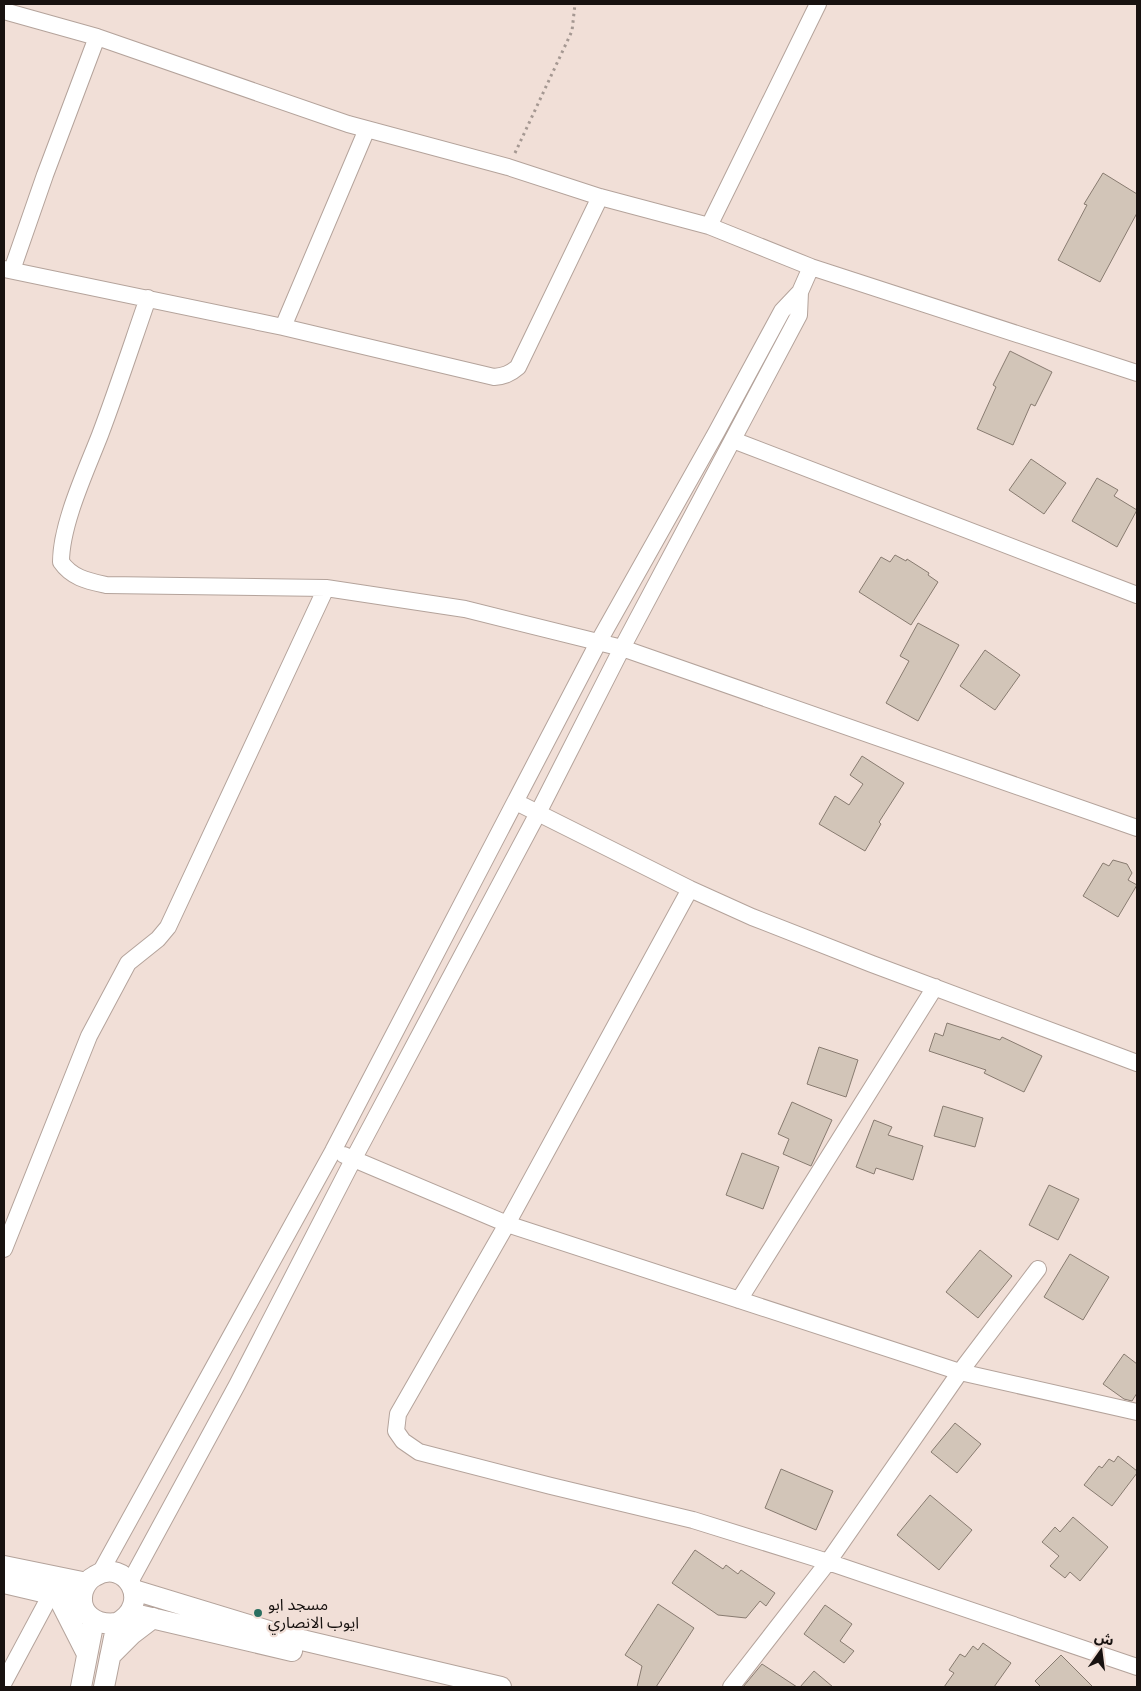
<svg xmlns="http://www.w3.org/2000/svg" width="1141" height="1691" font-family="Karla,'Noto Sans Arabic',sans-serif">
<rect width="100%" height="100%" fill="#f1dfd7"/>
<path fill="#d2c5b8" stroke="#887b70" d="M1103,173L1137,194V213L1100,282L1058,260L1087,205L1084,204Z
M1010,351L1052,372L1035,406L1031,404L1013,445L977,429L996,387L993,385Z
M1031,459L1066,483L1044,514L1009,490Z
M1097,478L1118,490L1114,496L1137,510L1117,547L1072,521Z
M895,555L906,561L907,559L929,573L928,575L938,582L911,625L859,592L881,557L890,562Z
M918,623L959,645L918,721L886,703L909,661L900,656Z
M985,650L1020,675L995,710L960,686Z
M862,756L904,783L879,822L881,824L865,851L819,824L835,796L849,805L863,784L850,775Z
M1113,860L1127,864L1132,873L1128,880L1137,885L1118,917L1083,896L1103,863L1109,866Z
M947,1023L1000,1040L1002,1037L1042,1056L1024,1092L984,1073L986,1070L929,1051L935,1033L943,1036Z
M819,1047L858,1060L846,1097L807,1084Z
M792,1102L832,1120L811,1166L783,1154L789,1139L778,1134Z
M943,1106L983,1118L975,1147L934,1136Z
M874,1120L892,1127L888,1135L923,1146L913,1180L876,1168L874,1174L856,1167Z
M742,1153L779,1167L763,1209L726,1195Z
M1049,1185L1079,1199L1058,1240L1029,1225Z
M980,1250L1012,1276L978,1318L946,1292Z
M1070,1254L1109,1277L1083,1320L1044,1297Z
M1124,1354L1137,1364V1393L1132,1401L1124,1399L1103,1384Z
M955,1423L981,1444L957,1473L931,1452Z
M1118,1456L1137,1471V1473L1112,1506L1084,1485L1099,1466L1102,1468L1109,1459L1114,1462Z
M781,1469L833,1491L816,1530L765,1508Z
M930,1495L972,1530L939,1570L897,1535Z
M1073,1517L1108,1547L1080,1581L1070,1572L1065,1578L1050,1566L1059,1556L1042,1542L1055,1527L1060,1532Z
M695,1550L723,1569L726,1565L738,1574L741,1570L775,1593L766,1606L760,1601L746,1618L718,1615L672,1583Z
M658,1604L694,1628L656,1687H637L642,1666L625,1655Z
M825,1605L852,1624L840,1641L854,1651L844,1663L804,1634Z
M983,1643L1011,1663L994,1687H944L954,1673L949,1670L960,1654L965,1657L973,1646L978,1650Z
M1061,1655L1093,1687H1041L1035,1681Z
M762,1664L797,1687H743Z
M814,1671L833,1687H800Z"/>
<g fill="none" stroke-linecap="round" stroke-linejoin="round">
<g stroke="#b4a39b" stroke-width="18">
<path id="minor" d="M4,11L97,37L348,124L508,167L600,197L709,226L818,4
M709,226L811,267L1137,373
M4,269L283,327L494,377C504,376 510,374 518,367L600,197
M12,270L45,175L97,37
M148,298C132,344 117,390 100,435C86,471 61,524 61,562C72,578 88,581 106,585L326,588L465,609L622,648L1137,828
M283,327L367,129
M733,440L1137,595
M516,802L690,889L752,917L872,964L1137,1063
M690,889L507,1224L398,1414L396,1431L403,1441L419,1452L551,1486L693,1520L828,1562L1137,1667
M344,1155L507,1224L960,1372L1137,1412
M4,1249L89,1036L128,963L158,939L168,927L326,588
M739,1300L935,987
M100,1573L333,1151L599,641L716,433L782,311L800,292
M130,1582L237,1385L354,1158L538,813L622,648L799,315L800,292L811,267
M4,1682L57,1583
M731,1687L828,1562L960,1372L1038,1269"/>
</g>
<g stroke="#b4a39b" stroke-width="22">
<path id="tertiary" d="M4,1566L87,1583
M4,1583L51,1594L82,1599
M134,1590L285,1636L501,1687
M57,1595L87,1654
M130,1613L292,1651
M110,1656L132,1634L153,1618
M81,1687L94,1620
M104,1687L117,1623C153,1604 126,1557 95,1576C89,1579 85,1585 83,1591C77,1614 97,1626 117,1623"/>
</g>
<path stroke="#a59892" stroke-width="3" stroke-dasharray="2.5 4" stroke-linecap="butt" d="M515,153L572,31L575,4"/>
<use href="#minor" stroke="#fff" stroke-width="16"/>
<use href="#tertiary" stroke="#fff" stroke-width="20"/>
</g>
<circle fill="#2a6f61" stroke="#f1dfd7" stroke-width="2" cx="258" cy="1613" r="5"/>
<g text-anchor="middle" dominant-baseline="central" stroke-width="4.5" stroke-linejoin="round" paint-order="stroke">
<g font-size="16" fill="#181210" stroke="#f1dfd7" text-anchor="start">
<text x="268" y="1604">مسجد ابو<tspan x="268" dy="18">ايوب الانصاري</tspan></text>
</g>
</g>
<rect width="1141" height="1691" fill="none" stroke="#181210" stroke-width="10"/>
<g transform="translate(1101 1651) rotate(14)" stroke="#f1dfd7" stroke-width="4" paint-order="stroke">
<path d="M0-4L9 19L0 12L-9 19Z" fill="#181210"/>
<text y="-8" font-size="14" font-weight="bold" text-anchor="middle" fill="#181210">ش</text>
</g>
</svg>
